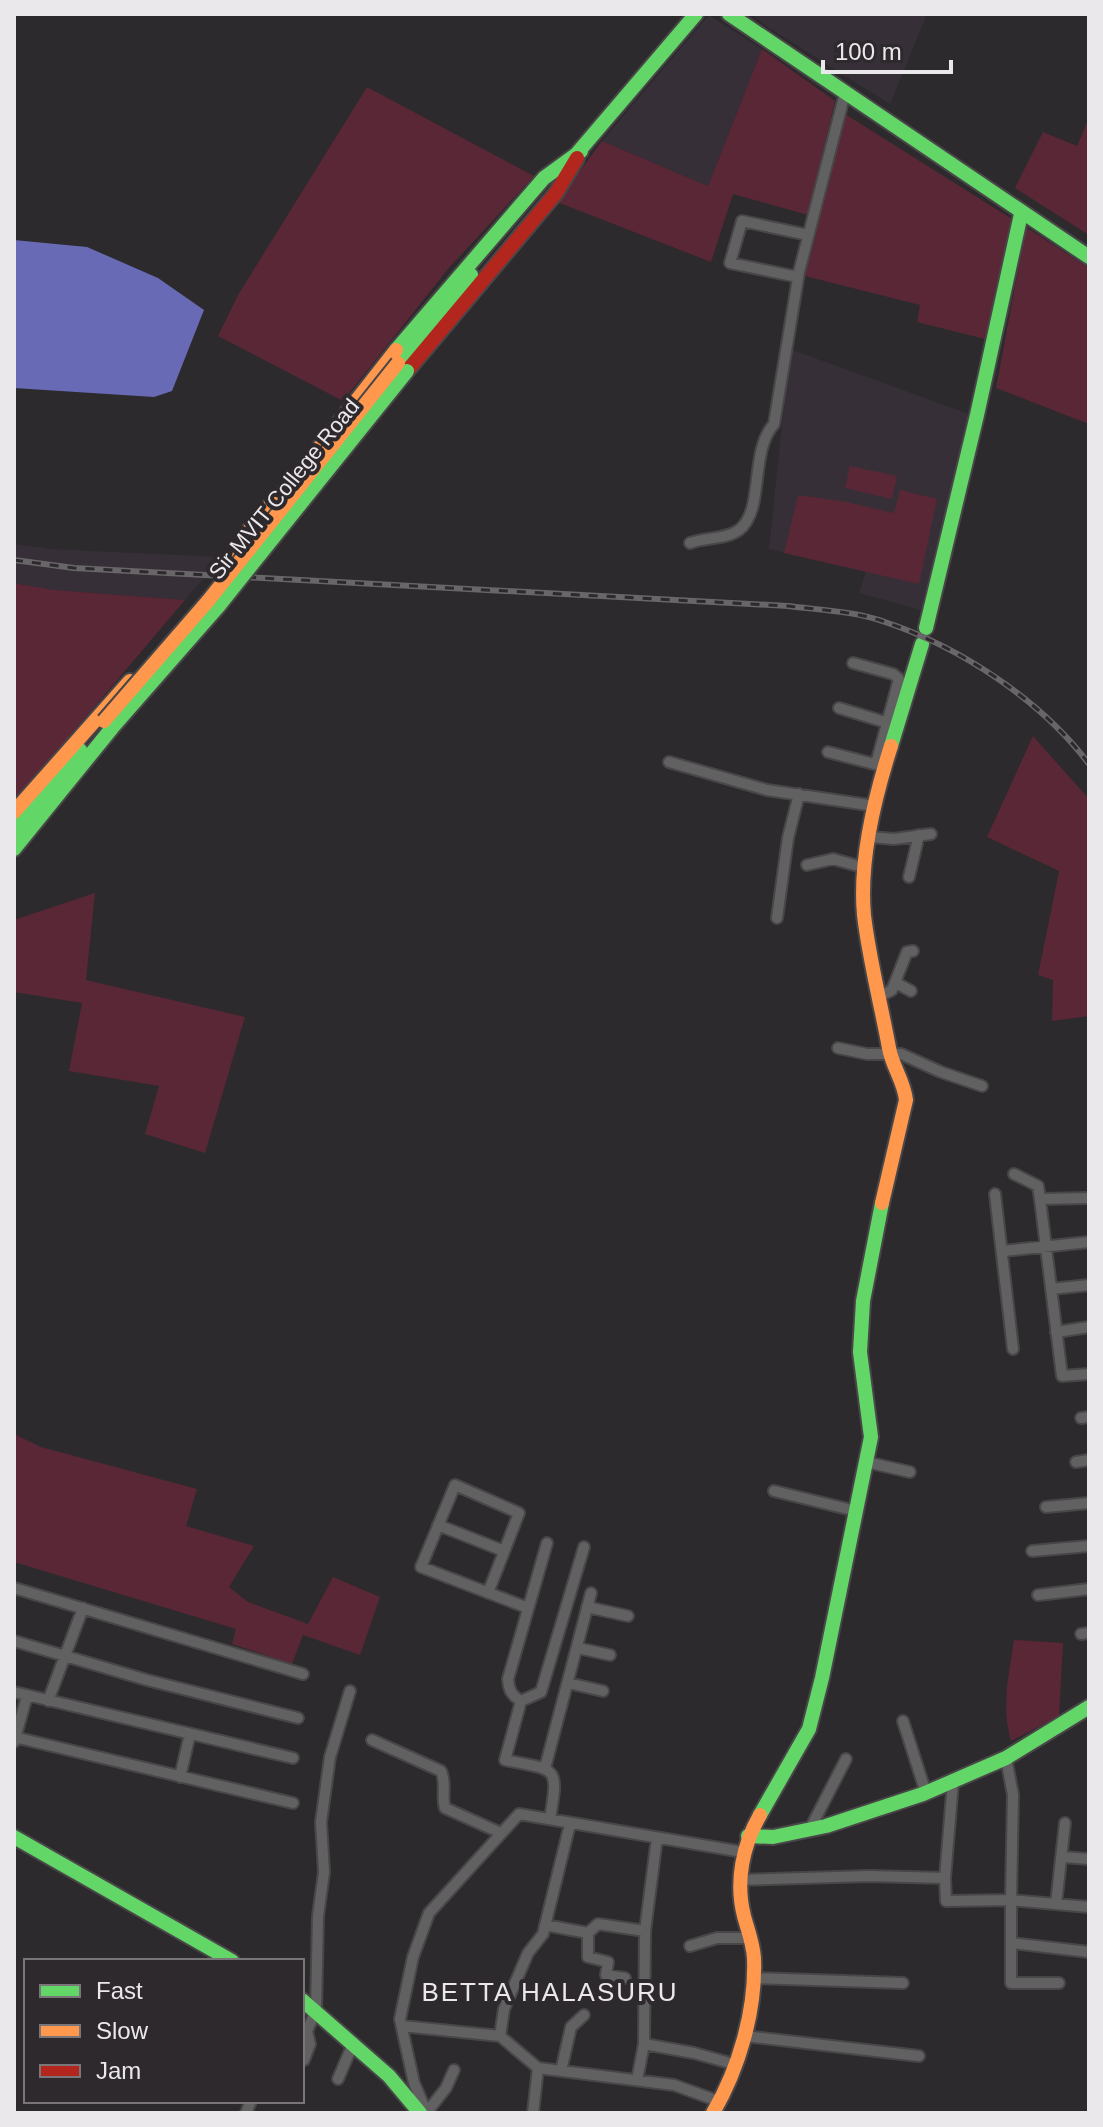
<svg xmlns="http://www.w3.org/2000/svg" width="1103" height="2127" font-family="Arial,sans-serif">
<rect width="100%" height="100%" fill="#2c2a2c"/>
<path fill="#362f37" d="M751,14H927L890,104L769,28Z
M709,15L762,49L708,186L602,141Z
M790,349L969,414L921,610L859,593L866,572L769,549Z
M14,544L50,549L222,557L185,600L55,590L14,583Z"/>
<path fill="#592736" d="M762,49L835,101L808,215L733,194L711,262L557,202L602,141L708,186Z
M367,87L534,176L448,269L343,401L218,336L238,295Z
M845,114L1012,219L985,339L917,322L920,305L805,276Z
M1089,118V235L1015,188L1043,132L1077,146Z
M1026,227L1089,268V424L996,388Z
M850,466L897,476L892,499L845,488Z
M900,490L937,499L919,584L784,553L798,495L847,502L894,513Z
M14,583L55,590L185,600L14,802Z
M1033,736L1089,799V1016L1052,1021L1053,980L1038,975L1059,871L987,837Z
M95,893L86,980L245,1017L205,1153L145,1134L159,1086L69,1071L82,1003L14,992V920Z
M14,1434L41,1447L197,1489L186,1526L254,1546L229,1587L248,1602L308,1624L333,1577L380,1597L360,1655L303,1635L292,1664L232,1644L236,1629L14,1562Z
M1014,1640L1063,1643L1059,1716L1011,1741C1001,1707 1009,1674 1014,1640Z"/>
<path fill="#696ab5" d="M14,240L87,247L158,278L204,310L172,391L154,397L14,388Z"/>
<g fill="none" stroke-linecap="round" stroke-linejoin="round">
<g stroke="#484648" stroke-width="14">
<path id="street" d="M798,277L730,263L742,221L808,235
M690,543C705,537 725,540 739,530C765,510 749,452 774,424L799,272L845,93
M853,663L893,674L899,679L876,764
M839,708L888,723
M828,752L882,766
M669,762L767,790L875,806
M870,837L894,839L931,834
M807,865L833,859L866,868
M909,877L919,835
M777,918L788,838L799,794
M896,983L911,991
M880,996L892,990L907,952L913,951
M838,1048L867,1054H901L941,1072L982,1086
M1014,1174L1038,1186L1040,1199
M995,1194L1013,1349
M1089,1198L1040,1199L1062,1376L1089,1374
M1003,1251L1089,1242
M1051,1289L1089,1285
M1056,1332L1089,1327
M1081,1418L1089,1417
M866,1462L910,1472
M1076,1462L1089,1460
M774,1491L856,1511
M1046,1507L1089,1503
M438,1525L504,1551
M1032,1551L1089,1546
M14,1588L303,1674
M488,1593L519,1513L455,1485L421,1567L528,1608
M1038,1595L1089,1589
M587,1607L628,1616
M1081,1634L1089,1633
M14,1641L147,1680L298,1718
M578,1648L610,1655
M568,1683L603,1691
M14,1692L293,1758
M48,1701L83,1608
M521,1701L541,1692L584,1547
M521,1701C511,1695 509,1690 508,1679L547,1543
M521,1701L505,1760C557,1771 559,1764 550,1819
M903,1721L926,1793
M14,1737L293,1803
M372,1740L441,1771C447,1784 441,1795 445,1808L501,1833
M14,1742L27,1696
M545,1768L591,1593
M180,1777L190,1734
M810,1829L846,1759
M1063,1857L1089,1859
M945,1878L953,1782
M739,1880L869,1876L945,1878L946,1901L1011,1900L1013,1795L1006,1758
M1056,1904L1065,1823
M545,1925L588,1933L598,1924L645,1931L657,1838
M588,1933V1957L608,1962L606,1975L625,1978
M1011,1943L1089,1952
M690,1946L717,1938H752
M752,1978L903,1983
M1059,1983H1011V1900L1089,1907
M402,2026L500,2036
M744,2036L919,2056
M644,2044L645,1931
M304,2060L310,2044L307,2031L316,2011L318,1916L324,1872L321,1822L330,1757L350,1691
M538,2068L674,2085L721,2102
M561,2071L571,2027L584,2015
M338,2079L353,2044
M637,2080L644,2044L694,2053L737,2065
M427,2112L446,2088L454,2070
M246,2113L251,2101
M427,2113L414,2083L400,2019L413,1957L429,1913L519,1814L743,1852
M533,2113L538,2068L500,2036L504,2009L528,1953L543,1934L570,1824"/>
</g>
<g stroke="#484648" stroke-width="18">
<path id="fast" d="M729,14L1089,257
M574,157L696,14
M396,350L544,178L581,151
M398,363L471,275
M926,628L977,415L1021,214
M891,746L922,644
M14,830L80,750
M14,849L112,728
M760,1815L809,1729L822,1678L871,1437L860,1352L863,1301L882,1203
M748,1836L773,1837L826,1826L923,1794L1006,1758L1089,1707
M14,1837L232,1961
M302,2000L389,2076L420,2113"/>
</g>
<g stroke="#484648" stroke-width="18">
<path id="slow" d="M237,562L246,536L254,523L294,480L396,350
M14,812L130,681
M882,1203L906,1100C904,1081 892,1066 889,1048C881,1004 869,959 864,915C859,862 875,796 891,746
M713,2113C739,2068 756,2011 754,1958C753,1943 748,1931 744,1916C735,1881 743,1845 760,1815"/>
</g>
<g stroke="#484648" stroke-width="18">
<path id="jam" d="M407,371L556,193L577,158"/>
</g>
<use href="#street" stroke="#626162" stroke-width="10"/>
<use href="#fast" stroke="#63d668" stroke-width="14"/>
<use href="#slow" stroke="#ff974d" stroke-width="14"/>
<use href="#jam" stroke="#b3261e" stroke-width="14"/>
<g stroke="#686668" stroke-width="6">
<path id="rail" d="M14,560L74,568L788,606C819,610 855,611 885,622C960,647 1041,700 1089,764"/>
</g>
<use href="#rail" stroke="#2d292d" stroke-width="3" stroke-dasharray="9" stroke-linecap="butt"/>
<g stroke="#484648" stroke-width="18" stroke-linecap="butt">
<path id="fast-bridge" d="M112,728L217,608L407,371"/>
</g>
<g stroke="#484648" stroke-width="18" stroke-linecap="butt">
<path id="slow-bridge" d="M104,721L208,601L398,363"/>
</g>
<use href="#fast-bridge" stroke="#63d668" stroke-width="14"/>
<use href="#slow-bridge" stroke="#ff974d" stroke-width="14"/>
</g>
<g text-anchor="middle" dominant-baseline="central" stroke-width="8" stroke-linejoin="round" paint-order="stroke">
<g font-size="22" fill="#eae8eb" stroke="#2d292d">
<text transform="translate(284 489) rotate(-51)">Sir MVIT College Road</text>
</g>
<g font-size="26" letter-spacing="2" fill="#eae8eb" stroke="#2d292d">
<text x="550" y="1992">BETTA HALASURU</text>
</g>
</g>
<rect width="1103" height="2127" fill="none" stroke="#eae8eb" stroke-width="32"/>
<rect x="24" y="1959" width="280" height="144" fill="#2d292d" stroke="#797579" stroke-width="2"/>
<rect x="40" y="1985" width="40" height="12" fill="#63d668" stroke="#797579" stroke-width="2"/>
<text x="96" y="1999" font-size="24" fill="#eae8eb">Fast</text>
<rect x="40" y="2025" width="40" height="12" fill="#ff974d" stroke="#797579" stroke-width="2"/>
<text x="96" y="2039" font-size="24" fill="#eae8eb">Slow</text>
<rect x="40" y="2065" width="40" height="12" fill="#b3261e" stroke="#797579" stroke-width="2"/>
<text x="96" y="2079" font-size="24" fill="#eae8eb">Jam</text>
<path d="M823 60v12h128v-12" fill="none" stroke="#eae8eb" stroke-width="4"/>
<text x="835" y="60" font-size="24" fill="#eae8eb" stroke="#2d292d" stroke-width="6" paint-order="stroke">100 m</text>
</svg>
